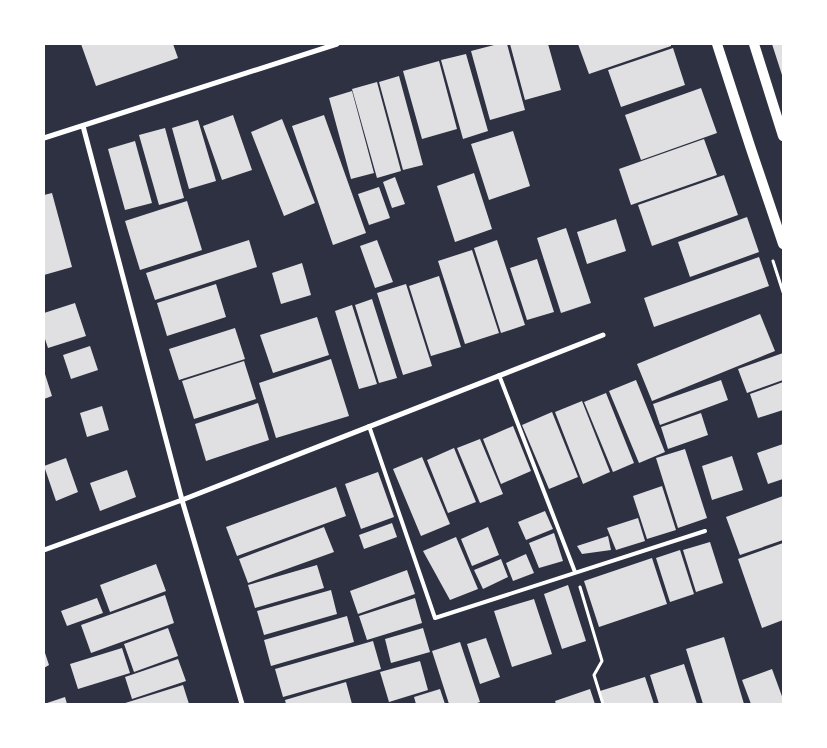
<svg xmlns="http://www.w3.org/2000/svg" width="827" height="748" font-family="'DM Sans',sans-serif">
<rect width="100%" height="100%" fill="#2d3142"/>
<path fill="#e0e0e3" d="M81,44H173L178,58L96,86Z
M498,44H507L525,110L490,120L471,51Z
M510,44H548L561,90L525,100Z
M578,44H671V46L589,74Z
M772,44H783V74L782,75Z
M673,48L685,85L621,107L608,70Z
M466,54L488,131L463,139L441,60Z
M439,61L457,129L422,139L403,71Z
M399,76L423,165L403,170L379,82Z
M377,82L401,171L377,178L352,89Z
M701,88L717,133L641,160L625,115Z
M352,91L374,173L351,179L329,98Z
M233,115L252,170L222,180L203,126Z
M324,115L366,233L333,245L292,126Z
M282,119L315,203L284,216L251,132Z
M198,120L216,181L189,189L172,128Z
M165,128L184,198L159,205L139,135Z
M513,131L530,186L489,200L471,144Z
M704,139L717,175L631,205L619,169Z
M135,141L152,203L125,210L108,149Z
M474,173L492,229L455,242L437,186Z
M724,175L738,215L652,246L638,205Z
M395,177L405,204L392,208L383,182Z
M379,187L390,218L369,225L358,194Z
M52,193L72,267L44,275V195Z
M187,201L202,250L140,270L125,221Z
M747,217L759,252L690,277L678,242Z
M616,219L626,251L587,264L577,232Z
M566,228L591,303L561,313L537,238Z
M249,240L257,267L155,300L146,273Z
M377,240L393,282L375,288L360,246Z
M497,240L525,325L501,333L474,248Z
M472,250L499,333L465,344L438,261Z
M759,257L769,286L654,327L644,298Z
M537,259L554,312L527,320L510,268Z
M302,263L311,295L281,304L272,273Z
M439,276L461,347L431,356L409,286Z
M216,284L226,317L167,336L157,303Z
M406,284L432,366L403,375L377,293Z
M372,299L397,378L379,383L355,305Z
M75,303L86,336L48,348L44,336V313Z
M352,305L377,384L359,389L335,311Z
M760,314L775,351L652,401L637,364Z
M317,317L329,355L273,373L260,335Z
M235,328L245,359L179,380L169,349Z
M90,346L98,370L71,379L63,355Z
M783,353V380L747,393L738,369Z
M331,359L349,416L276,438L259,383Z
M244,361L256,399L194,419L182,381Z
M44,371L52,396L44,399Z
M636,380L665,452L639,463L609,391Z
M721,380L728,400L660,425L653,404Z
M783,382V410L758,418L750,394Z
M606,393L634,463L613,472L584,402Z
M582,401L610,472L583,484L555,412Z
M258,403L269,440L206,461L195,424Z
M102,406L109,430L87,437L80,413Z
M552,412L578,477L549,489L522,425Z
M701,413L708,435L668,449L661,427Z
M513,426L531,471L501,484L483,439Z
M480,439L503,494L480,503L457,448Z
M783,444V479L768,484L757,453Z
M454,448L476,502L448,513L427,460Z
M685,449L707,518L678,528L656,458Z
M732,456L743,490L712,500L702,466Z
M422,457L450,524L421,536L393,469Z
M66,458L78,492L56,501L44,466Z
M127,470L136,497L100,511L90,483Z
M378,472L394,517L361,529L345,484Z
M662,486L676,530L647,539L633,496Z
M336,487L346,516L237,556L226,527Z
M783,496V540L740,555L726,517Z
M545,511L553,529L526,540L518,522Z
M638,518L645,541L616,550L607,528Z
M392,523L397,537L364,549L359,535Z
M324,527L334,552L248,583L239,559Z
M488,527L499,555L472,566L461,539Z
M554,533L563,561L539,568L529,543Z
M608,536L611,550L582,554L577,546Z
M456,537L478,589L450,600L423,551Z
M710,542L723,583L696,592L683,550Z
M783,543V620L762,628L738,559Z
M680,550L694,594L670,602L656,558Z
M526,554L534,573L513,581L506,563Z
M652,558L667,604L599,627L584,581Z
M501,559L508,577L483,589L474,570Z
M156,564L166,591L110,612L100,585Z
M317,565L324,588L255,608L248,585Z
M407,570L415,594L358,614L350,591Z
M568,585L586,641L562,649L544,594Z
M331,590L337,614L264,635L257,611Z
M165,595L174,623L91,653L81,625Z
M97,598L103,613L67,626L61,611Z
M415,598L422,623L367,640L359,616Z
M534,599L552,654L512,667L494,611Z
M347,616L354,642L271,666L264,640Z
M168,628L178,656L134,672L124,644Z
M423,628L430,652L391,663L385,639Z
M724,637L744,704H703L686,649Z
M486,638L500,677L480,684L467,644Z
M373,641L381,669L283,697L275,669Z
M460,642L480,702L474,704H449L432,651Z
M122,648L130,673L78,689L70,664Z
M44,650L49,665L44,668Z
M178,659L186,681L132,699L125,677Z
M420,661L428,690L389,702L380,672Z
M684,664L697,704H659L650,675Z
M772,669L783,699V704H751L742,680Z
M645,677L654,704H604L600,691Z
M346,682L352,704H286L285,700Z
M183,685L189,704H122Z
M440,689L445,704H416L414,697Z
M590,689L595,704H556L555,701Z
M65,697L67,704H44Z"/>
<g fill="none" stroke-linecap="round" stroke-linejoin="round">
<path stroke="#fff" stroke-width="3" d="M773,261L783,292
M580,587L602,661L594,675L603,704"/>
<path stroke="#fff" stroke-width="4" d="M499,375L575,572
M369,426L435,618L705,531"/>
<path stroke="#fff" stroke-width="5" d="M83,126L182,500L242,704
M44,138L337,44
M44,550L182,500L603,335"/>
<path stroke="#fff" stroke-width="10" d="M717,44L750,146L783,244
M754,44L783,136"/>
</g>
<rect width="827" height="748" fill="none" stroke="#ffffff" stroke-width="90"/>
</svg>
